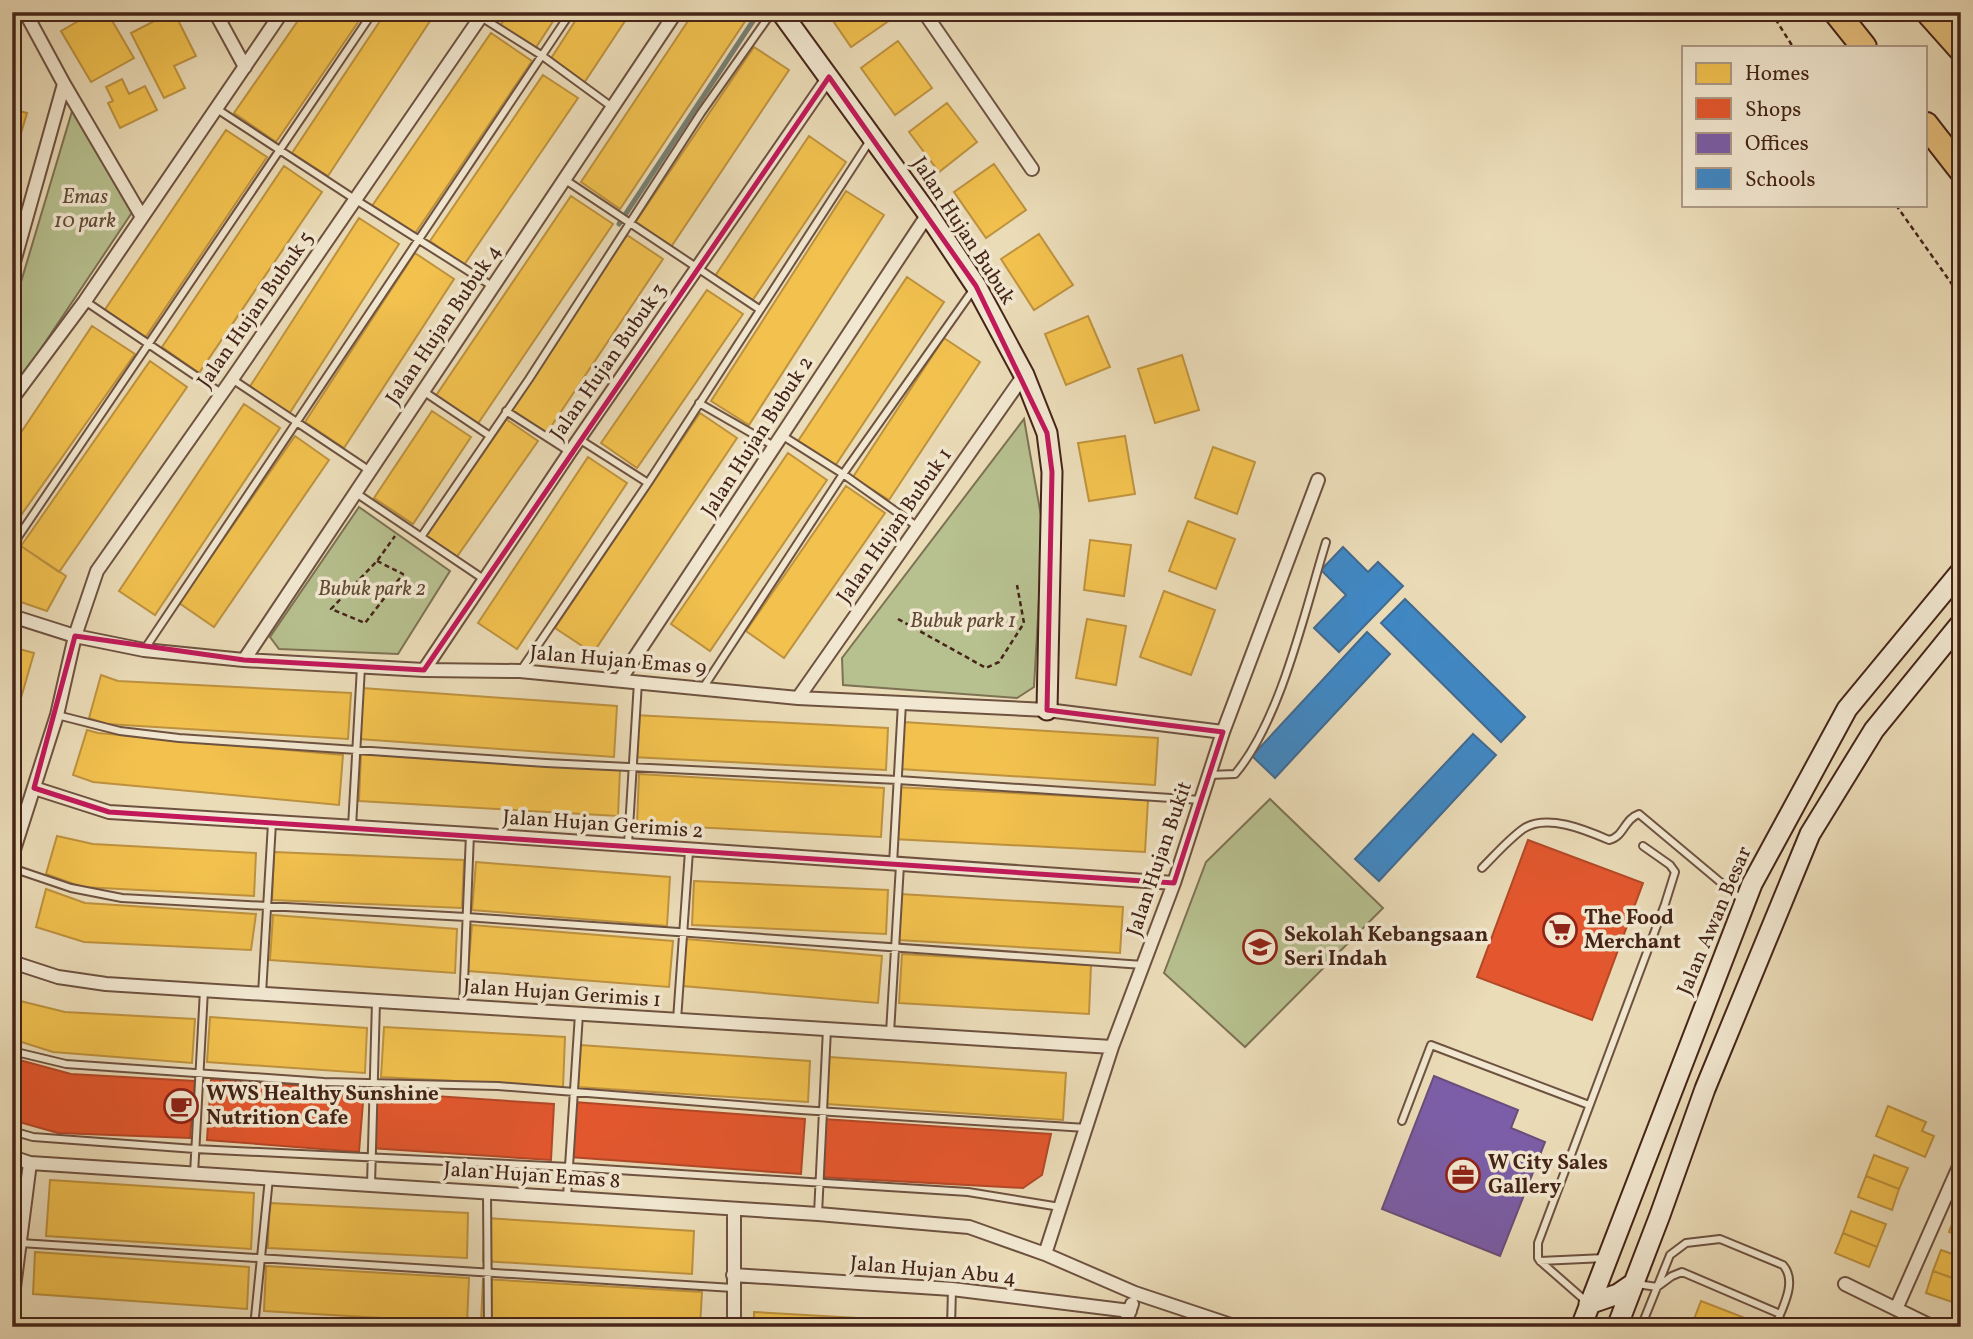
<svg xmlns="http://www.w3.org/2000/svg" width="1973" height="1339" font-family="Vollkorn,serif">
<rect width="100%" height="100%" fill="#ebdcb8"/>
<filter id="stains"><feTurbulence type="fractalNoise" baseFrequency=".00286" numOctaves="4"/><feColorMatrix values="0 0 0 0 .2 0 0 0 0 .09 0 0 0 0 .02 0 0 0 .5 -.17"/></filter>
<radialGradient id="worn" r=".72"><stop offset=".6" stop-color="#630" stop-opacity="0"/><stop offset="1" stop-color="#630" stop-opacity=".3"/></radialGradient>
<path fill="#b7c08f" stroke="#7e7254" stroke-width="2" d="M76,98L133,211L12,392V312Z
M1024,419L1043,527L1034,687L1017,698L843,685L842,658Z
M359,507L450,571L398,654L279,649L270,637Z
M1270,799L1383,908L1245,1047L1164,973L1206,862Z"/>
<path fill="#f2c14e" stroke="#be923e" stroke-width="2" d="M94,12H107L134,58L91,82L61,31Z
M172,12H174L196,56L174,66L185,88L164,98L131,33Z
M304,12H365L276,142L234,113Z
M386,12H436L328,176L292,153Z
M509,12H559L535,49L500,26Z
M581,12H631L584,83L550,60Z
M694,12H741L748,17L620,209L581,182Z
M827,12H884L890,20L851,47Z
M491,33L532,61L414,235L372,206Z
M898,41L932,88L895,115L861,68Z
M754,47L789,70L671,247L635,223Z
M543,75L578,98L464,265L430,241Z
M122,79L129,94L145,86L157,110L120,128L108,103L113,101L106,87Z
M947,103L977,142L939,172L909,132Z
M12,109L27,113L12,164Z
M226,130L267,157L145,338L104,311Z
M809,136L846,162L752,301L715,276Z
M994,164L1026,210L986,238L954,192Z
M284,166L322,192L199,373L162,347Z
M846,191L884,215L749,425L711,401Z
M571,196L613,224L477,425L435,397Z
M359,218L399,244L289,414L249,388Z
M1039,234L1073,285L1034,310L1001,259Z
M627,235L663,259L546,434L511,409Z
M415,253L454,279L344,448L305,422Z
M907,277L944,302L835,466L798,441Z
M707,290L743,314L637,468L601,443Z
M1088,316L1110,367L1066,385L1045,334Z
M92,326L135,354L12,528V446Z
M944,338L980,362L889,500L853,477Z
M1182,355L1199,410L1155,423L1138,369Z
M150,361L187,387L59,572L21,546Z
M244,404L280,428L155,615L119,591Z
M432,411L471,437L413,524L374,498Z
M700,413L737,438L593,653L555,628Z
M506,419L538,441L456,558L424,536Z
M295,436L329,460L214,627L179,603Z
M1125,436L1135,494L1089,501L1078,443Z
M1213,447L1255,462L1237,514L1195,498Z
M788,453L827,480L710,651L671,624Z
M588,457L627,483L517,649L478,623Z
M846,486L885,513L784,658L746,631Z
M1188,521L1235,539L1216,589L1169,571Z
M1090,540L1131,545L1124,596L1084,590Z
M21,546L66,576L47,611L12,599V571Z
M1164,591L1215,610L1191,675L1140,657Z
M1087,619L1126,626L1116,685L1076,678Z
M12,647L34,653L12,729Z
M101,675L118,681L351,693L348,739L107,724L89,718Z
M362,688L617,706L614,757L359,739Z
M634,715L888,728L886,770L632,757Z
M903,722L1158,738L1155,785L900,769Z
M87,730L98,733L343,755L339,805L93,782L73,775Z
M361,754L620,769L618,816L359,801Z
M639,774L884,788L881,837L637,824Z
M895,787L1148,800L1145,852L893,839Z
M57,836L93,844L256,853L254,896L82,887L46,874Z
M274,852L464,860L462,908L272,900Z
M476,862L670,877L667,926L472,910Z
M694,881L888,890L886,934L692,925Z
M46,889L85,903L256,914L251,950L84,942L36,927Z
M900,894L1123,907L1120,953L898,940Z
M273,915L457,929L455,973L270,960Z
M472,925L673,941L669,987L468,971Z
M686,939L882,956L878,1003L683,986Z
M902,954L1091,965L1089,1014L899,1003Z
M12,999L65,1012L195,1019L192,1063L53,1052L12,1039Z
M210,1017L367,1028L365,1073L207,1062Z
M384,1027L565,1037L563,1087L381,1077Z
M580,1045L810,1061L808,1102L578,1087Z
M829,1057L1066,1073L1063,1120L826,1104Z
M1888,1106L1926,1122L1922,1131L1934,1136L1925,1157L1876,1136Z
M1874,1155L1908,1168L1899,1189L1866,1176Z
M1866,1176L1899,1189L1892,1210L1858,1197Z
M50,1180L254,1193L251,1249L46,1236Z
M269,1203L468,1213L467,1258L268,1248Z
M1851,1211L1886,1224L1877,1247L1843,1233Z
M1957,1212L1961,1214V1236L1949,1232Z
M485,1218L694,1231L692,1274L483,1261Z
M1843,1233L1877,1247L1869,1267L1835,1253Z
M1941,1250L1961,1257V1281L1933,1271Z
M35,1252L249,1267L247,1309L33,1294Z
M266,1266L469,1278L467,1323L264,1311Z
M1933,1271L1961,1281L1958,1304L1926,1293Z
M483,1279L702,1292L700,1327H540L481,1323Z
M1701,1301L1758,1323L1757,1327H1691Z
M754,1312L927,1322L926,1327H754Z
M940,1319L1036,1327H940Z"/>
<path fill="#e4572e" stroke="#b44827" stroke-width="2" d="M1528,840L1643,883L1592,1020L1477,977Z
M12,1058L71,1074L195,1081L190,1138L58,1133L12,1120Z
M211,1079L364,1090L359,1152L207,1140Z
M374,1092L554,1104L551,1160L370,1148Z
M574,1102L805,1119L801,1174L570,1157Z
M823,1119L1051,1134L1042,1175L1023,1188L819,1177Z"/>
<path fill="#7b5ea7" stroke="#6b4d7c" stroke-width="2" d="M1434,1076L1518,1110L1511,1128L1545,1142L1500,1256L1382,1209Z"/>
<path fill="#3f88c5" stroke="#416a91" stroke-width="2" d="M1343,547L1368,572L1378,562L1403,586L1339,652L1314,628L1346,595L1321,570Z
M1405,599L1525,717L1501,742L1381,623Z
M1367,632L1390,654L1275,778L1252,756Z
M1473,734L1496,755L1379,881L1355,859Z"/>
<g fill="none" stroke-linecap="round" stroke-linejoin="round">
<path stroke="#777f72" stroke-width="5" d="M619,224L759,12"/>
<g stroke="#6e5240" stroke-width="10">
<path id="lane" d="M481,17L541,55L612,107
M217,109L356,200L492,286
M564,179L759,309
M85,301L221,393
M232,379L370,471
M423,391L490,436
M699,403L774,446
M506,411L570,452
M783,436L843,474L918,527
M579,439L648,483
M356,493L485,580
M421,537L529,379L701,113L772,12
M12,557L18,537L373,12
M144,650L571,12
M521,670L648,483L871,139
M703,688L843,474L973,290
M57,715L120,731L179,738L546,763L898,780L1201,800
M1209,775L1235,774C1281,720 1305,610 1326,542
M352,827L361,667
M628,844L638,682
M893,864L902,703
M12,868L71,888L122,898L466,917L1143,965
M1482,868C1495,855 1508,840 1523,829C1546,813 1586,830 1609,840C1624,837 1624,819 1639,814L1743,901
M262,994L272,823
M463,1007L470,834
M677,1020L689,851
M890,1033L900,865
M12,1051L66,1064L324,1082L498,1086L801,1110L1086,1128
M1402,1121L1431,1045L1589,1105
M12,1131L33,1137L195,1149L570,1167L968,1192L1060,1207
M194,1174L204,990
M371,1185L376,1001
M487,1192L488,1327
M567,1197L579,1014
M818,1214L827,1029
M20,1243L733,1288
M1540,1261L1605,1258
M1637,1284L1657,1287L1672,1276L1682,1272L1780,1314
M1588,1303L1540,1261L1538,1258V1243L1665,904L1675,872L1670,865L1643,846
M254,1327L269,1178
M951,1327L952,1289
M1641,1327L1670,1255L1686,1243L1720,1239L1783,1265C1798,1282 1782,1308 1775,1327"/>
</g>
<g stroke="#6e5240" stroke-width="16">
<path id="street" d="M25,12L64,84L142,217
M215,12L245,67
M924,12L1032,169
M12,269L64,84
M12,399L85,301L282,12
M12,616L75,636L144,650L244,660L424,670L520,671L798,698L1047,710L1223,732
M244,660L676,12
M424,670L570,452L829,77
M620,680L928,214
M798,698L1024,375
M34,788L109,812L470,834L1174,883
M12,856L57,715L75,636L97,571L232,379L484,12
M12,962L58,977L106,984L1112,1047
M12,1157L30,1163L818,1214L969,1227L1045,1254L1135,1293L1237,1327
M734,1209V1327
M1045,1254L1112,1047L1174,883L1223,732L1318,480
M733,1275L952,1289L1130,1311
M1845,1284L1933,1327
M12,1303L30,1163
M1896,1309L1961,1162
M12,1326L25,1327
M1124,1327L1132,1304"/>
</g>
<g stroke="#452418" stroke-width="23">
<path id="secondary" d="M781,12L928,214L976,286L1024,375L1047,433L1052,472L1047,710
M1589,1304L1618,1294L1634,1283
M1581,1327L1752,884L1847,709L1961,571
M1617,1327L1660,1215L1705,1089L1810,834L1874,730L1961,623"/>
</g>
<g stroke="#452418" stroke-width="28">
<path id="highway" d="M1836,12L1864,47
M1928,12L1961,49
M1926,125L1961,170"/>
</g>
<path stroke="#452418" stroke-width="2.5" stroke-dasharray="5 3.5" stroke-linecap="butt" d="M1771,12L1793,47
M1896,205L1961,297
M377,561L403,574L365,623L331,609L377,561L395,536
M898,619L986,668L999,662L1024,623L1017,585"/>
<use href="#lane" stroke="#f2e8d1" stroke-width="6"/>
<use href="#street" stroke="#f2e8d1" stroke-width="12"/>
<use href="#secondary" stroke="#f2e8d1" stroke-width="19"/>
<use href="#highway" stroke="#e6be7c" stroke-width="24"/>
</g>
<path fill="none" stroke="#c2185b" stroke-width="5" stroke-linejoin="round" d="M829,77L976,286L1047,433L1052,472L1047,710L1223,732L1174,883L109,812L34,788L75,636L244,660L424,670Z"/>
<defs>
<g id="supermarket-ring" transform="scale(1.75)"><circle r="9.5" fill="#f2e8d1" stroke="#8f2418" stroke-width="1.5"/><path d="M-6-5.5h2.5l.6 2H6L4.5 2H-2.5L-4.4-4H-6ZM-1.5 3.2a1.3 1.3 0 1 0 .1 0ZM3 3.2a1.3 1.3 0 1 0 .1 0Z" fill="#8f2418"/></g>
<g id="school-ring" transform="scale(1.75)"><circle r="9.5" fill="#f2e8d1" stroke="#8f2418" stroke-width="1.5"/><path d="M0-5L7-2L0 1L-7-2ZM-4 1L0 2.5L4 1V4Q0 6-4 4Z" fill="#8f2418"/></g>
<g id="cafe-ring" transform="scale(1.75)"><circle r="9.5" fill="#f2e8d1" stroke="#8f2418" stroke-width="1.5"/><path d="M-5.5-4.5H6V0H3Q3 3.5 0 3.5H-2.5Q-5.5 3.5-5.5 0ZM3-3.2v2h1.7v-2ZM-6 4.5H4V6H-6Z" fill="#8f2418"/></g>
<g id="office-ring" transform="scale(1.75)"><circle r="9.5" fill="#f2e8d1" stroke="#8f2418" stroke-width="1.5"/><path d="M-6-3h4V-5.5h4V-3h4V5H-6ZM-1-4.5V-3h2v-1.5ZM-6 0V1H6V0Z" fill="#8f2418"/></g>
</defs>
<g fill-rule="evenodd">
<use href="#supermarket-ring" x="1560" y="930"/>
<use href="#school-ring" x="1260" y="947"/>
<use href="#cafe-ring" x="181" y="1106"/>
<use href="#office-ring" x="1463" y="1175"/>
</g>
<g text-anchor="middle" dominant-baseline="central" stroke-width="7" stroke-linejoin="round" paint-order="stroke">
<g font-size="21" font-style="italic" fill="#624b36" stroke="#f2e8d1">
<text x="85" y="197">Emas<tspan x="85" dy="24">10 park</tspan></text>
<text x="372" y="589">Bubuk park 2</text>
<text x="963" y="621">Bubuk park 1</text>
</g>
<g font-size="21" fill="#452418" stroke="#f2e8d1">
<text transform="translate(963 231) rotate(57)">Jalan Hujan Bubuk</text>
<text transform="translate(256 310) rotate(-55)">Jalan Hujan Bubuk 5</text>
<text transform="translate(444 325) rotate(-56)">Jalan Hujan Bubuk 4</text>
<text transform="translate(609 362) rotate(-55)">Jalan Hujan Bubuk 3</text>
<text transform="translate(758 437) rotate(-57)">Jalan Hujan Bubuk 2</text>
<text transform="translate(895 526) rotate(-55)">Jalan Hujan Bubuk 1</text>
<text transform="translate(618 661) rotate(5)">Jalan Hujan Emas 9</text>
<text transform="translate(603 825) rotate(4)">Jalan Hujan Gerimis 2</text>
<text transform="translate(1160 859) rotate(-71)">Jalan Hujan Bukit</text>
<text transform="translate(1715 921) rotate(-67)">Jalan Awan Besar</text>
<text transform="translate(562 994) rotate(4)">Jalan Hujan Gerimis 1</text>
<text transform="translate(532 1176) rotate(4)">Jalan Hujan Emas 8</text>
<text transform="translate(933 1271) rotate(5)">Jalan Hujan Abu 4</text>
</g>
<g font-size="21" font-weight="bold" fill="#452418" stroke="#f2e8d1" text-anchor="start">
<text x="1584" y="918">The Food<tspan x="1584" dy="24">Merchant</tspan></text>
<text x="1284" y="935">Sekolah Kebangsaan<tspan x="1284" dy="24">Seri Indah</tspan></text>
<text x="206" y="1094">WWS Healthy Sunshine<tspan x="206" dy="24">Nutrition Cafe</tspan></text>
<text x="1488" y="1163">W City Sales<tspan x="1488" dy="24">Gallery</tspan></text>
</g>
</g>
<rect width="1973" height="1339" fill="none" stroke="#ebdcb8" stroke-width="42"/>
<rect x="14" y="14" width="1945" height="1311" fill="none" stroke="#452418" stroke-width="3.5"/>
<rect x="21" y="21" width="1931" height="1297" fill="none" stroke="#452418" stroke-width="2"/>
<rect x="1682" y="46" width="245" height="161" fill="#f2e8d1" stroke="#ad9a87" stroke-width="2"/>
<rect x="1696" y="63" width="35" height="21" fill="#f2c14e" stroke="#ad9a87" stroke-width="2"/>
<text x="1745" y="80" font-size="21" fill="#452418">Homes</text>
<rect x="1696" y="98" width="35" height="21" fill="#e4572e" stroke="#ad9a87" stroke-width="2"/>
<text x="1745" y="116" font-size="21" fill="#452418">Shops</text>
<rect x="1696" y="133" width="35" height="21" fill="#7b5ea7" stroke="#ad9a87" stroke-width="2"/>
<text x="1745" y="150" font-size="21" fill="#452418">Offices</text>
<rect x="1696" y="168" width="35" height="21" fill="#3f88c5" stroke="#ad9a87" stroke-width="2"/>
<text x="1745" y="186" font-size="21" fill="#452418">Schools</text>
<rect width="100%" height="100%" filter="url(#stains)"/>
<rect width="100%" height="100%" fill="url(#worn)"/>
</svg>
